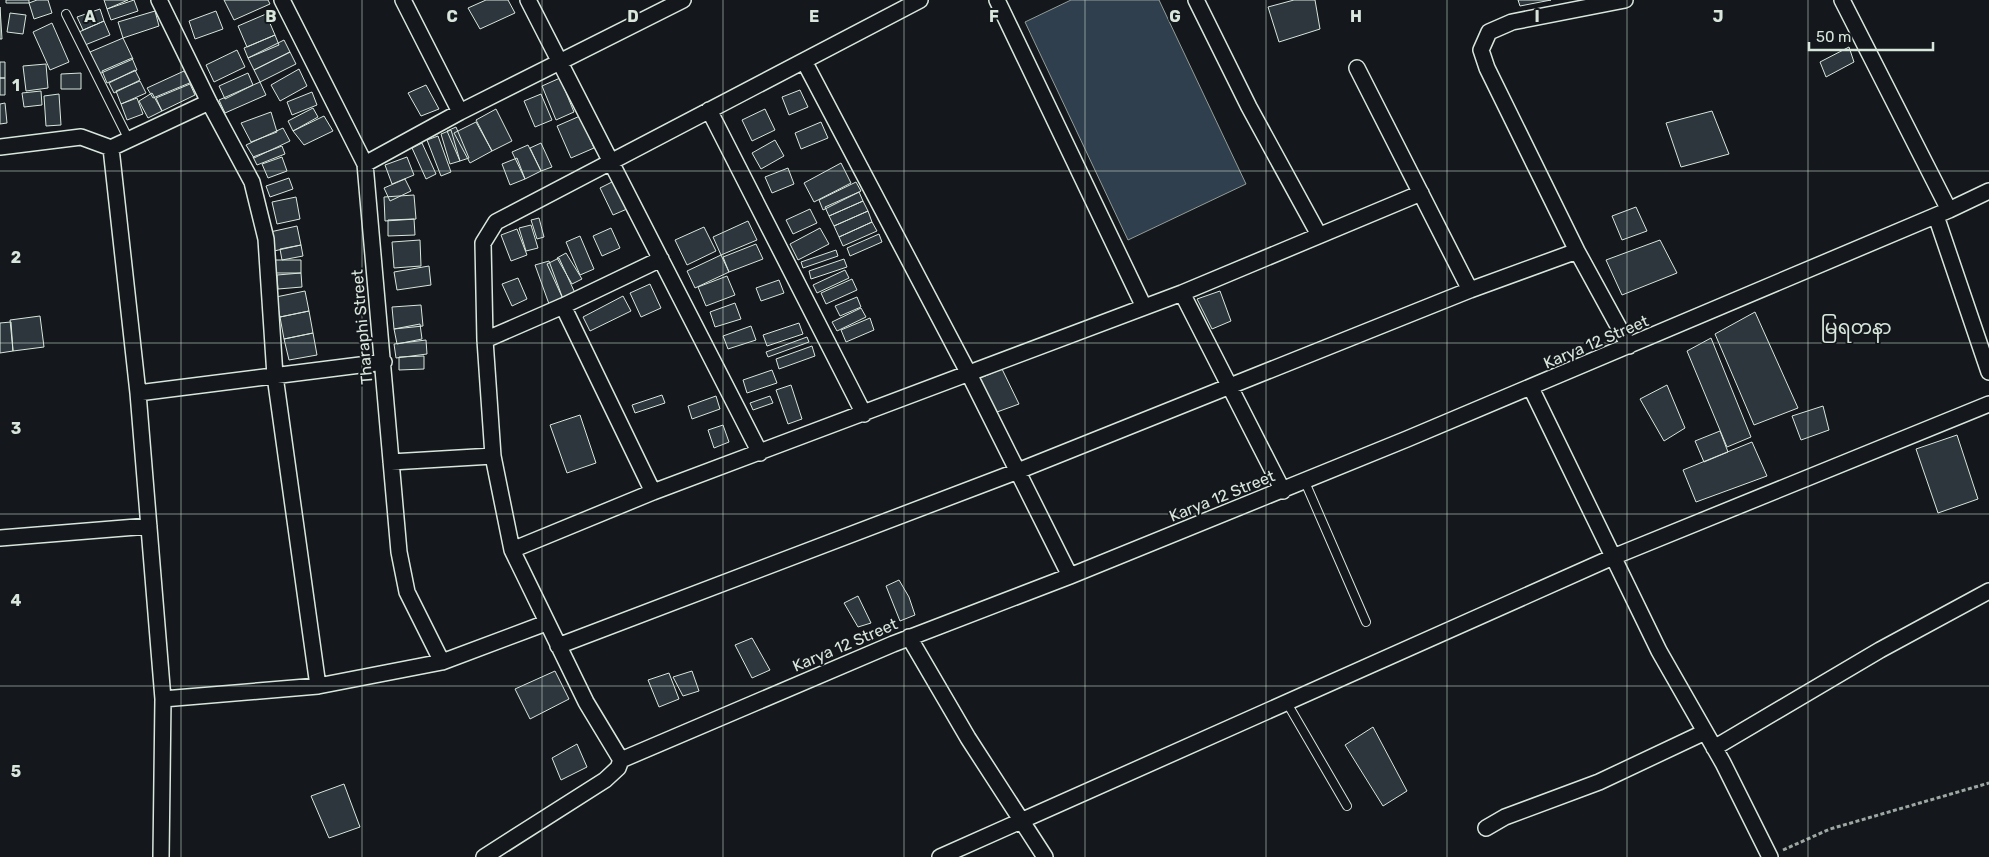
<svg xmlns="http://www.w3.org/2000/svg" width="1989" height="857" font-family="Rubik,'Noto Sans Myanmar',sans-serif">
<rect width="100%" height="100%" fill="#14181c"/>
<path fill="#2f3f4d" stroke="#939e99" d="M1071,0H1159L1246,184L1128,240L1025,22Z"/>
<path fill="#2c363c" stroke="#d8e6dc" d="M6,0H29V3H6Z
M37,0H48L52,13L34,19L29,3Z
M104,0H128L107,9Z
M134,0L138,11L111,20L107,9Z
M224,0H268L270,4L234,20Z
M486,0H508L515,13L480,29L468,8Z
M1294,0H1315L1320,29L1279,42L1268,7Z
M1518,0H1551L1520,6Z
M0,7L2,39H0Z
M100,9L104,21L83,30L77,17Z
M155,11L159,26L123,38L118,22Z
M216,11L223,29L195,39L189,21Z
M10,13L26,15L23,34L7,32Z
M266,14L275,35L247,47L238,26Z
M104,21L110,35L85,45L79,32Z
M52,23L69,62L50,70L33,32Z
M275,35L279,45L248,58L244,48Z
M123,38L133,59L99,74L90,52Z
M284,40L290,52L254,70L248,58Z
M1849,47L1854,62L1826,77L1820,62Z
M237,50L245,67L214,82L206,65Z
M290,52L296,64L260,82L254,70Z
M132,58L137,70L107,83L102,71Z
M0,62H5V78H0Z
M46,64L48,88L26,91L23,66Z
M299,69L307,86L280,101L271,85Z
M135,70L140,80L114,93L109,83Z
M184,71L192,82L153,98L147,88Z
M81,73V89H61V74Z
M248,73L253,85L225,99L219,86Z
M0,78H5V95H0Z
M560,78L574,112L556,120L542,86Z
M140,81L146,93L121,104L116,91Z
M260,82L266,95L225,113L219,100Z
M190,84L195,95L162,111L156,98Z
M426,85L439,109L421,116L408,93Z
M800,90L808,107L789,115L782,97Z
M41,91L42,105L24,107L22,93Z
M312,92L317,105L292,115L287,102Z
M152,93L162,111L148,118L139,101Z
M59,94L61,125L46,126L44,96Z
M541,94L552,120L535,127L524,101Z
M137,98L143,114L127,120L121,104Z
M5,103L7,123L0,124V104Z
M313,108L318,117L293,131L288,121Z
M496,109L512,141L492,151L476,120Z
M765,109L775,130L752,141L742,120Z
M1712,111L1729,154L1681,167L1666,123Z
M271,112L277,132L251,142L241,123Z
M324,116L333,131L304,145L293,131Z
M580,116L594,148L571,158L557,126Z
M476,122L492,151L470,163L454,133Z
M821,122L828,138L801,149L795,133Z
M456,127L469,158L460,161L447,131Z
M283,128L290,141L254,158L246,145Z
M451,130L460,161L450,164L441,134Z
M438,136L451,172L441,176L427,140Z
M775,140L784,156L761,169L752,153Z
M422,143L436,174L426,179L412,148Z
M541,143L552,167L541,171L530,148Z
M528,145L541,171L525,179L512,152Z
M282,146L285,154L257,165L253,157Z
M282,157L287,171L268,178L262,164Z
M407,157L414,175L392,184L385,165Z
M517,158L525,179L510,185L502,164Z
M841,163L851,183L814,202L804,183Z
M788,168L794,184L772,193L765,177Z
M289,178L293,189L270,197L266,186Z
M405,179L411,191L390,201L384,188Z
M614,181L627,209L613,215L600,188Z
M856,182L861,191L823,210L819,200Z
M859,192L863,201L829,216L825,207Z
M414,195L416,219L385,221L384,197Z
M296,197L300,219L277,224L272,202Z
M863,201L868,211L834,226L829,216Z
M1636,207L1647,231L1622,240L1612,216Z
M810,209L817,223L793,234L786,220Z
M868,211L872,222L839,237L834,226Z
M539,218L544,237L537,239L531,220Z
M414,219L415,235L388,236V220Z
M748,221L757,240L721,255L713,237Z
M872,222L877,231L843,246L839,237Z
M531,225L538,248L526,251L519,228Z
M297,226L301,245L274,251L270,232Z
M704,227L716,251L687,265L675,240Z
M611,228L620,248L602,256L593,236Z
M820,228L829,244L798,260L790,244Z
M517,229L527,255L511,261L501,235Z
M879,234L882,242L850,256L847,248Z
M580,236L594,269L580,275L566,242Z
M420,240L421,266L394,268L392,242Z
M1660,240L1677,273L1622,295L1606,260Z
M756,244L763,259L729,272L723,257Z
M301,245L303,256L282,260L280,249Z
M836,250L838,256L803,268L801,262Z
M566,253L582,279L572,284L557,258Z
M721,255L729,272L695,288L687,271Z
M559,258L575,293L563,299L547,264Z
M844,259L847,267L811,279L809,271Z
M273,260H301V273H274Z
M549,261L563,299L549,304L535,265Z
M429,266L431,285L397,290L394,272Z
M845,270L849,278L817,293L813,285Z
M301,273L302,287L278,289L277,275Z
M727,276L735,295L706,306L698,287Z
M518,278L527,299L512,306L502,284Z
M852,279L857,290L826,304L821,293Z
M779,280L784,293L761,301L756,288Z
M650,284L661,308L641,317L630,293Z
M305,291L309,311L280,317L276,297Z
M1220,291L1231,321L1212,329L1197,299Z
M623,296L631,311L590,331L583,317Z
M857,297L861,307L840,316L835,306Z
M735,303L741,319L715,327L710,312Z
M421,305L423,326L394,329L392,307Z
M861,308L866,317L837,331L832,322Z
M309,311L313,333L284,339L280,317Z
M1755,312L1798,408L1754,425L1715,334Z
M40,316L44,347L13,351L10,320Z
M870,318L874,330L846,342L841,330Z
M11,322L13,351L0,353V323Z
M799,323L803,334L767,346L763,335Z
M420,324L422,339L397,344L394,329Z
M751,326L756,340L728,349L723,336Z
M313,333L317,355L289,360L284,339Z
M807,337L809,342L768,357L766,352Z
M1711,338L1751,437L1727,447L1687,351Z
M426,340L427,354L396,358L394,344Z
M812,346L815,356L779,369L776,359Z
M424,356V369L399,370V357Z
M1002,369L1019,404L997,412L978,379Z
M772,370L777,383L747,393L743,380Z
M791,385L802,419L788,424L776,390Z
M1667,385L1685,428L1664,441L1640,399Z
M662,395L665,403L635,413L632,405Z
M716,396L720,409L692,419L688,406Z
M770,396L773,403L753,410L750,403Z
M1823,406L1829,430L1801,440L1792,416Z
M580,415L596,463L567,473L550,425Z
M723,425L729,442L714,448L708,430Z
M1720,431L1728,452L1704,462L1695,441Z
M1957,435L1978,499L1938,513L1916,449Z
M1752,442L1767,476L1696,502L1683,470Z
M899,580L909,597L915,615L900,621L886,586Z
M858,596L871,623L858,627L844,603Z
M752,638L770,670L752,678L735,645Z
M555,671L569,699L530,719L515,689Z
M692,671L699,691L683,696L673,677Z
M669,673L679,699L659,707L648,680Z
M1373,727L1407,791L1383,806L1345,745Z
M577,744L587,767L561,780L552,758Z
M344,784L360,827L329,838L311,796Z"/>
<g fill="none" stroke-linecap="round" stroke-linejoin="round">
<g stroke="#d8e6dc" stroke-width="10">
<path id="service" d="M66,14L129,140
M1305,482L1366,622
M1287,703L1347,806"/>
</g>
<g stroke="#d8e6dc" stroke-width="18">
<path id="minor" d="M159,0L209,102L252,182L266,239L275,376L318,686
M282,0L365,164L399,552L407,592L442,662
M403,0L460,112
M528,0L760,453
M997,0L1144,307
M1196,0L1249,107L1319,235
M1625,0L1512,22L1489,32L1481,50L1487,68L1577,251L1629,346
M1842,0L1949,210
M804,61L969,374L1070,576
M1357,68L1470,290
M709,110L864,414
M0,147L81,137L111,148L209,102
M111,148L138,393L163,699L161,857
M365,164L460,112L683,0
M1936,216L1989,372
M1182,293L1283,491
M563,306L653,492
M485,340L563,306L661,259
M1531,388L1659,651L1723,763L1770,857
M138,393L384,362
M391,462L493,456
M0,538L149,526
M512,550L653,492L1182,293L1421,193
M909,637L968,738L1045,857
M558,646L1018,471L1470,290L1577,251
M163,699L318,686L442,662L546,623
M1714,748L1880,650L1989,591
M621,760L586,702L512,550L493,456L485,340L483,243L496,222L920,0
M1486,828L1505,817L1599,782L1705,732
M484,857L605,780L618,768L621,760L893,644L1070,576L1407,439L1949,210L1989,191
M940,857L1613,557L1989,404"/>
</g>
<path stroke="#9da8a2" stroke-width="3" stroke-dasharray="4 2.5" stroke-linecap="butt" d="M1783,850L1830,829L1989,783"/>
<use href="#service" stroke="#14181c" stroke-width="8"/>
<use href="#minor" stroke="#14181c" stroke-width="15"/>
</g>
<path fill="none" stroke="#d8e6dc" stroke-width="1" stroke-opacity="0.55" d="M181,0V857M362,0V857M542,0V857M723,0V857M904,0V857M1085,0V857M1266,0V857M1447,0V857M1627,0V857M1808,0V857M0,171H1989M0,343H1989M0,514H1989M0,686H1989"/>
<g text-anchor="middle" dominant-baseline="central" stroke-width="4" stroke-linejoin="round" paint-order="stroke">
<g font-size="16" fill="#d8e6dc" stroke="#14181c">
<text transform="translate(362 327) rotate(-95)">Tharaphi Street</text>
<text transform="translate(1596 342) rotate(-23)">Karya 12 Street</text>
<text transform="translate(1222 496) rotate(-22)">Karya 12 Street</text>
<text transform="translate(845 645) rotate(-23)">Karya 12 Street</text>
</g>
<g font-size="19" fill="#d8e6dc" stroke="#14181c">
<text x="1856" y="327">မြရတနာ</text>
</g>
</g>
<g font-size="16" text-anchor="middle" font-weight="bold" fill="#d8e6dc" stroke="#14181c" stroke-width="4" stroke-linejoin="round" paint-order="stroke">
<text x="90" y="22">A</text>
<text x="271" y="22">B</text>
<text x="452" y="22">C</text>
<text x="633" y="22">D</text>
<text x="814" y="22">E</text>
<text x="994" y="22">F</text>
<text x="1175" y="22">G</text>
<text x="1356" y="22">H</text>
<text x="1537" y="22">I</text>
<text x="1718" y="22">J</text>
<text x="16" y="91">1</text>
<text x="16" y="263">2</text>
<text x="16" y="434">3</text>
<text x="16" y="606">4</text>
<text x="16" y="777">5</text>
</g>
<path d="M1809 42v8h124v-8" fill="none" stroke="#d8e6dc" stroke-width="2.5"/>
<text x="1816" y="42" font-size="15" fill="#d8e6dc" stroke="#14181c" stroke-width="4" paint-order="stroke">50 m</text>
</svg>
